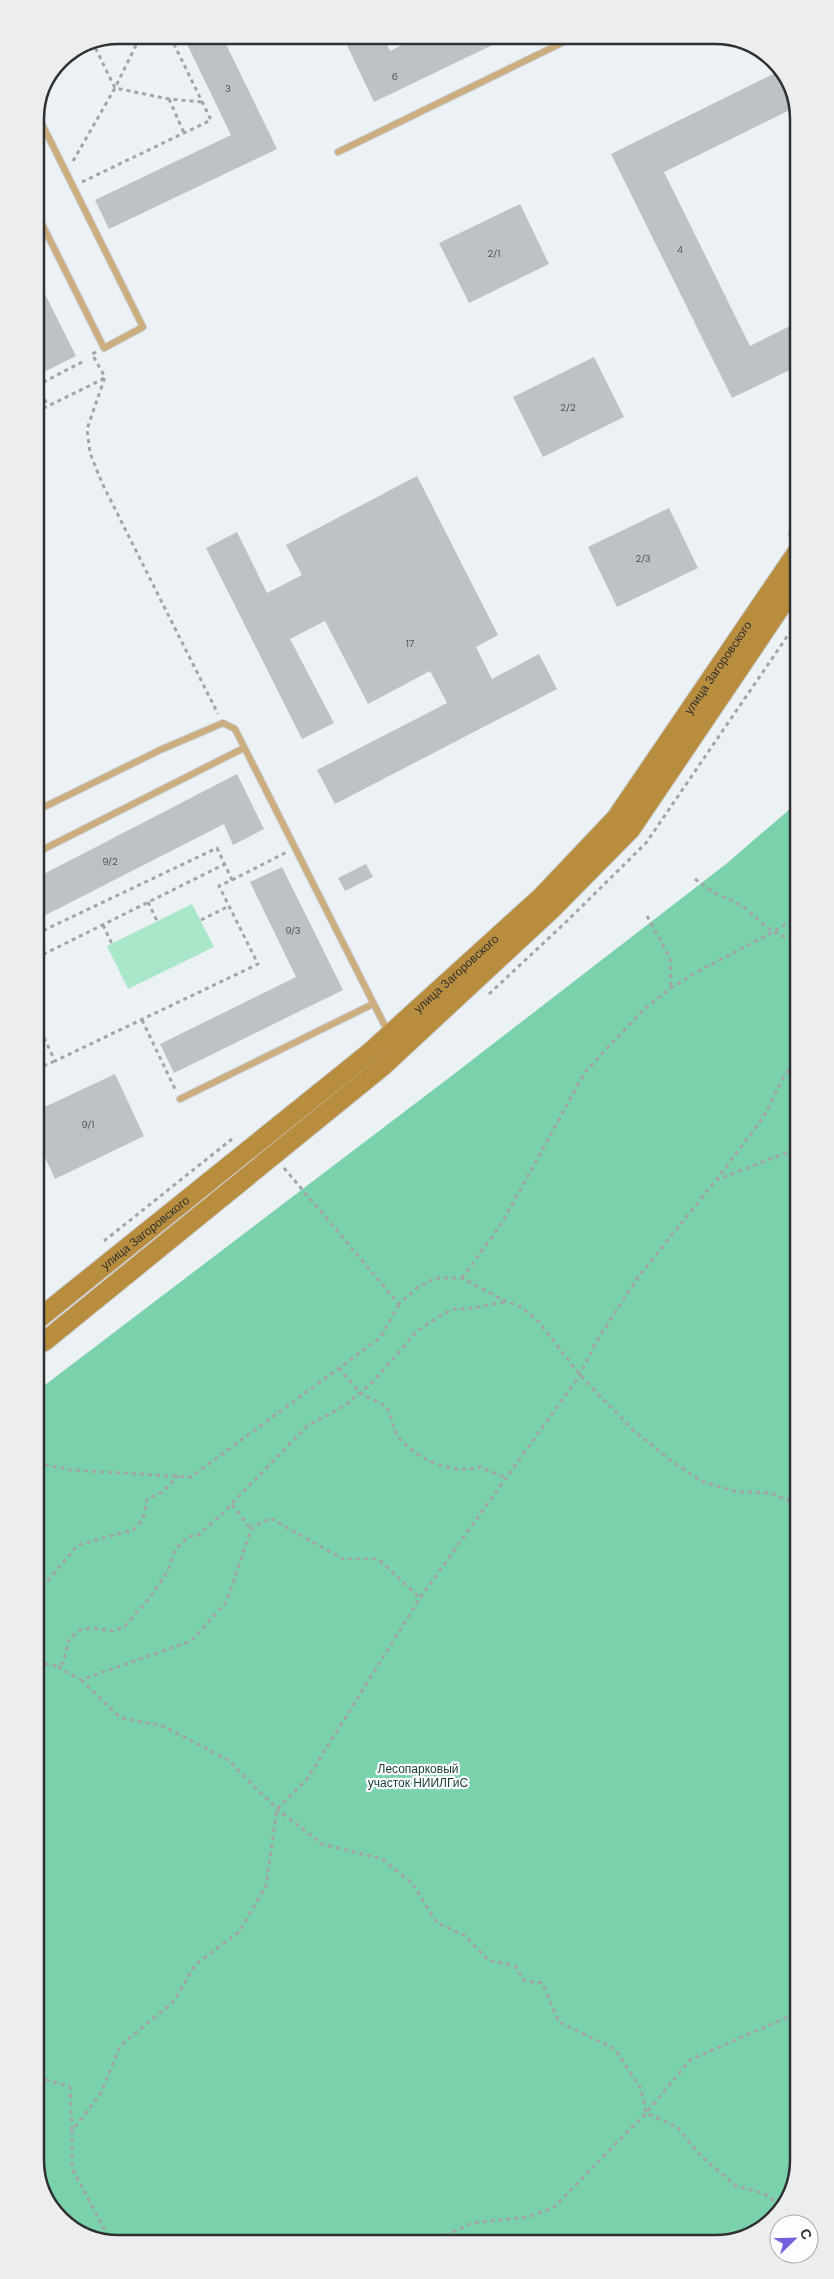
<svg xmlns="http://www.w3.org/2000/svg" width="834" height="2279" font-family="'DM Sans',sans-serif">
<rect width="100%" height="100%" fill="#ecf1f5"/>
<path fill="#a9e7ca" d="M192,904L214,947L128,989L107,946Z"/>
<path fill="#7ad2ac" d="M797,803L799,2161L782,2211L737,2241L113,2244L67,2227L38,2182L37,1391L454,1074L726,864Z"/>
<path fill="#bdc2c6" d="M509,37L374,102L344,39L384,38L390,51L416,38Z
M185,40H224L277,149L109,229L95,200L231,135Z
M779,71L796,97V107L664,172L750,346L790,326L796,338V367L732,398L611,154Z
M520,204L549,264L469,303L439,243Z
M35,274L76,356L36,376Z
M594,357L624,417L543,457L513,397Z
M417,476L498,635L476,647L492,679L539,654L557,689L335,804L317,770L447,703L430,671L368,704L325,621L290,639L334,723L302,739L206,548L237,532L267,593L302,575L286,545Z
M669,508L698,568L617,607L588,547Z
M237,774L264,829L233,845L224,824L36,920V878Z
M366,864L373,877L345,891L338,878Z
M282,867L343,990L174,1073L160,1044L296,977L250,882Z
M115,1074L144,1136L55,1179L37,1140L36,1111Z"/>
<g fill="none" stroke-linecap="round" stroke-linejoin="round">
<g stroke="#caced2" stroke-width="8">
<path id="lane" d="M338,152L574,37
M35,210L104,348L143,327L36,112
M36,811L160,750L223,723L235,729L389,1034
M36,853L244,748
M180,1099L373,1004"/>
</g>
<g stroke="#caced2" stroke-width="21">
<g id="secondary">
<path id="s1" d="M37,1320L369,1053L541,897L616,818L797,552"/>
<path d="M37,1345L45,1341L382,1067L551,910L631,829L797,583"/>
</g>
</g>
<path stroke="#a1a5a8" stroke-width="3" stroke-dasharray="4 4" stroke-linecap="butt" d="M92,41L115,88L169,99L202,102
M169,99L184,133
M73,161L115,88L138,41
M82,182L211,120L172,40
M96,352L92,354L105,377L87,429L90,453L102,483L218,714
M37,385L48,406
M36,386L82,362
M36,412L105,378
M789,536L797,527
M695,879L713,892L741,905L773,932L797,942
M232,880L287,852
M148,902L157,921
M647,916L670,958L671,987
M201,920L229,906
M103,925L112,944
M36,934L217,848L232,880L219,886L258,964L55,1061L36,1021
M36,958L225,864
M489,994L566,922L646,843L797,622
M142,1020L175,1089
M36,1069L55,1061
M284,1168L399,1304L418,1287L436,1278H462L505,1301L521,1307L538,1321L580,1375L633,1430L670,1460L701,1481L737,1492L771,1493L798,1505
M716,1180L763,1118L785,1074L797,1062
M104,1241L232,1139
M462,1278L502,1223L585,1072L644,1009L671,988L697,972L773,932L797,917
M339,1368L360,1393L387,1407C391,1416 393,1431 400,1439C419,1460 452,1475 480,1467L506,1478
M37,1463L71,1470L191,1477L381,1337L399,1304
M232,1505L251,1529
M37,1593L78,1545L133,1530L143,1519L147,1499L162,1492L178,1476
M37,1662L57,1666L63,1663L69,1640L79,1630L92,1628L113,1631L124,1627L152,1595L167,1572L175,1550L188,1537L198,1535L222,1514L307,1426L344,1406L373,1382L417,1331L443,1314L455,1309H467L504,1302
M58,1667L81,1680L191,1641L227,1601L251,1529L270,1518L343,1559H378L420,1598
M81,1680L121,1718L163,1726L228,1760L277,1809L322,1844L382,1859L412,1883L437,1923L464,1935L488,1960L515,1966L525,1981L542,1983L559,2022L615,2049L641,2089L646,2113L677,2127L702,2157L736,2186L763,2193L783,2207
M38,2077L70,2087L72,2130
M431,2242L472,2223L528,2217L553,2208L646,2113L690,2060L799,2012
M112,2244L72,2168V2131L101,2093L120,2046L173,2002L196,1964L239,1932L266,1886L277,1809L307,1779L420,1598L580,1375L596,1342L639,1276L716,1180L786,1153L798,1140"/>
<use href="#lane" stroke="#ccae7e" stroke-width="6"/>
<use href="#secondary" stroke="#b98d3e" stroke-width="19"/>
</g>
<g text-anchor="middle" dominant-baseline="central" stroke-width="4.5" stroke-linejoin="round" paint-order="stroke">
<g font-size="10" fill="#525456">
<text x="395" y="76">6</text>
<text x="228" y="88">3</text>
<text x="680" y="249">4</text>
<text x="494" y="253">2/1</text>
<text x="568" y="407">2/2</text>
<text x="643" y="558">2/3</text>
<text x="410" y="643">17</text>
<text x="110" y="861">9/2</text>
<text x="293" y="930">9/3</text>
<text x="88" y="1124">9/1</text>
</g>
<g font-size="12" fill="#2e3031" stroke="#fcfdfe">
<text stroke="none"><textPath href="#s1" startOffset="949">улица Загоровского</textPath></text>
<text stroke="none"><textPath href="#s1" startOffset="544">улица Загоровского</textPath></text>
<text stroke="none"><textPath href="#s1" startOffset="139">улица Загоровского</textPath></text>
</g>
<g font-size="12" fill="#163d2d" stroke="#fcfdfe">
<text x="418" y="1769">Лесопарковый<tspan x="418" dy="14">участок НИИЛГиС</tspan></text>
</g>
</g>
<path d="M0 0H834V2279H0ZM119 44H715A75 75 0 0 1 790 119V2160A75 75 0 0 1 715 2235H119A75 75 0 0 1 44 2160V119A75 75 0 0 1 119 44Z" fill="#ecedee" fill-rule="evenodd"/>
<path fill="none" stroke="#2e3031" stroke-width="2.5" d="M119 44H715A75 75 0 0 1 790 119V2160A75 75 0 0 1 715 2235H119A75 75 0 0 1 44 2160V119A75 75 0 0 1 119 44Z"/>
<g transform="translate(794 2239) rotate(67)"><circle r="24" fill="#fcfdfe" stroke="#aaabac"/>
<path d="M0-4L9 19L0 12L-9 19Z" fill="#765fda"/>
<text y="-8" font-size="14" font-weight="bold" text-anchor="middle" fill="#2e3031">С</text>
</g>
</svg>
